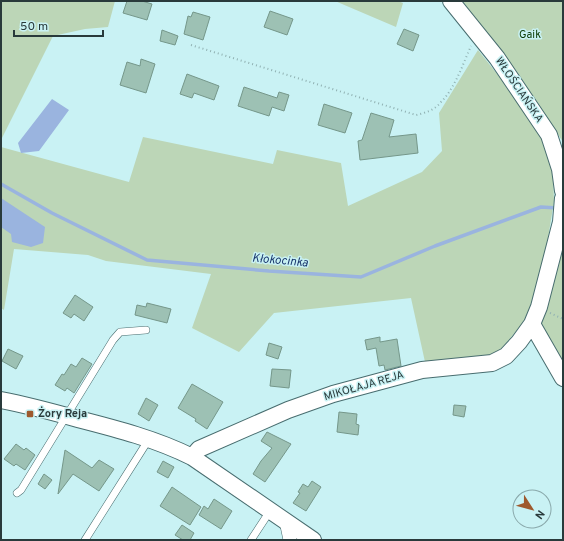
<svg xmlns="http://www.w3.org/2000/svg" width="564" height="541" font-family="Overpass,sans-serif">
<rect width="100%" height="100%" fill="#c9f2f4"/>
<path fill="#bcd6b7" d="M1,1H115L108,27L85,29L53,36L1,140Z
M335,1H398L403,3L396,27Z
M461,1H563V142L517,72Z
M478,50L502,80L543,138L553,174L554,201L546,251L529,316L498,353L486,358L425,362L411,298L274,313L239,352L192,328L211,274L106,261L88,255L14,249L4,310L1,308V147L129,182L143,137L273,164L277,150L341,163L348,206L422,172L442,151L439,113Z
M563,250V369L539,326Z"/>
<path fill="#9ab4df" d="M52,99L69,110L39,151L21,153L18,143Z
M1,198L45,227L43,243L31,247L12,242L11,234L1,227Z"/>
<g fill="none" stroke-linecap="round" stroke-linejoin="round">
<path stroke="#9ab4df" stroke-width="3.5" d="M1,184L52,213L147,260L269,271L361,277L435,246L541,207L557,208"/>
</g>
<path fill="#9dc1b4" stroke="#75978a" d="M127,1H142L152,4L147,20L123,13Z
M270,11L293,19L287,35L264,27Z
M193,12L210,17L203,40L184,34L188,16L191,17Z
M404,29L419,35L413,51L397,44Z
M162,30L178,36L175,45L160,41Z
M141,59L155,64L146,93L120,85L127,62L140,66Z
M187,74L219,86L214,100L194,93L192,98L180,94Z
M244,87L277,98L279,92L289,95L284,111L272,107L269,116L238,106Z
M324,104L352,113L345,133L318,125Z
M371,113L394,120L389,137L416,134L418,153L360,160L358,141L362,140Z
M75,295L93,307L84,321L74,314L71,318L63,313Z
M147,303L171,309L167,323L135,315L137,305L146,307Z
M380,337V342L397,339L401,366L385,370L384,365L379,366L376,348L367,350L365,340Z
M269,343L282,347L278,359L266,355Z
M8,349L23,356L16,369L2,361Z
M82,358L92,364L74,393L67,388L65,391L55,385L62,374L64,375L71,364L76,367Z
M272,369L291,370L289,388L270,386Z
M192,384L223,402L207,429L195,421L196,419L178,408Z
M146,398L158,405L149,421L138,414Z
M454,405L466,406L464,417L453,415Z
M339,412L357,414L356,424L359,425L358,435L337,432Z
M267,432L291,444L265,482L253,474L261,461L272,448L261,441Z
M16,444L24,450L26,448L35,455L25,470L16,464L14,466L4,459Z
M65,450L92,468L99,460L114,469L99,491L73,474L58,494Z
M163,461L174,467L168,478L157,472Z
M44,474L52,480L45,489L38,484Z
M312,481L321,487L306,511L293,503L300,493L298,492L303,484L308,487Z
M172,487L201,507L190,525L160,506Z
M214,499L232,511L221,529L199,515L204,506L208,509Z
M182,525L194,533L190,540H183L175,535Z"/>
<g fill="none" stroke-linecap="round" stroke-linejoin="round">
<g stroke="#486d6f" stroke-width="8">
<path id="service" d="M17,493L21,490L113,340L120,332L146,330
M85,540L149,439
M251,540L270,511"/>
</g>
<g stroke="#486d6f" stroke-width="14">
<path id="minor" d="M286,521L290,540"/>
</g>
<g stroke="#486d6f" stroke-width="18">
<path id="tertiary" d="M451,1L497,58L549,135L560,169L563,191
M532,324L563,378
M1,400C27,405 53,412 78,419C117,429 156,439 192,457L313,540
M192,457L199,449L288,410L333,394L422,370L492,363L506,356L519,342L532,324L539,307L561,222L563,198"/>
</g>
<path stroke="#90b1b2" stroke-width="2" stroke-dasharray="1 3" stroke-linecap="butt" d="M191,45L416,115C425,113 435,110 441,102C455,88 463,64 471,46
M550,313L563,319"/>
<use href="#service" stroke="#fff" stroke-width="7"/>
<use href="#minor" stroke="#fff" stroke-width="13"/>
<use href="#tertiary" stroke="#fff" stroke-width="16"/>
</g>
<rect fill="#9e592d" stroke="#c9f2f4" stroke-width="1.5" x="26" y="410" width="8" height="8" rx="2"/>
<g text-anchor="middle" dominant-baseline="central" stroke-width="3" stroke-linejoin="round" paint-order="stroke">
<g font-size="11" fill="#0a3a01" stroke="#c9f2f4">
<text x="530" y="35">Gaik</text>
</g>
<g font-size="11" fill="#293a3b" stroke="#c9f2f4">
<text transform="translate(519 90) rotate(56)">WŁOŚCIAŃSKA</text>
<text transform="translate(364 386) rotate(-16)">MIKOŁAJA REJA</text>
</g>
<g font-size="11" font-weight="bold" fill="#293a3b" stroke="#c9f2f4" text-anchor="start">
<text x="38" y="414">Żory Reja</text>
</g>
<g font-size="12" font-style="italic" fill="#1c396e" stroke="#c9f2f4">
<text transform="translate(280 261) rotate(5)">Kłokocinka</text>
</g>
</g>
<rect width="564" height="541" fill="none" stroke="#293a3b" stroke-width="4"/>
<g transform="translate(532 509) rotate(126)"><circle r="19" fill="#c9f2f4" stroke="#89a8aa"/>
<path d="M0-3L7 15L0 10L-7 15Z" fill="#9e592d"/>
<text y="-6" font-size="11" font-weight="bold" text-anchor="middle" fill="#293a3b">N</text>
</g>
<path d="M14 30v6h89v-6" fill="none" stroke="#293a3b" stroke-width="2"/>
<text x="20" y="30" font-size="12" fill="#293a3b" stroke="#c9f2f4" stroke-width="3" paint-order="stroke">50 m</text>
</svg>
